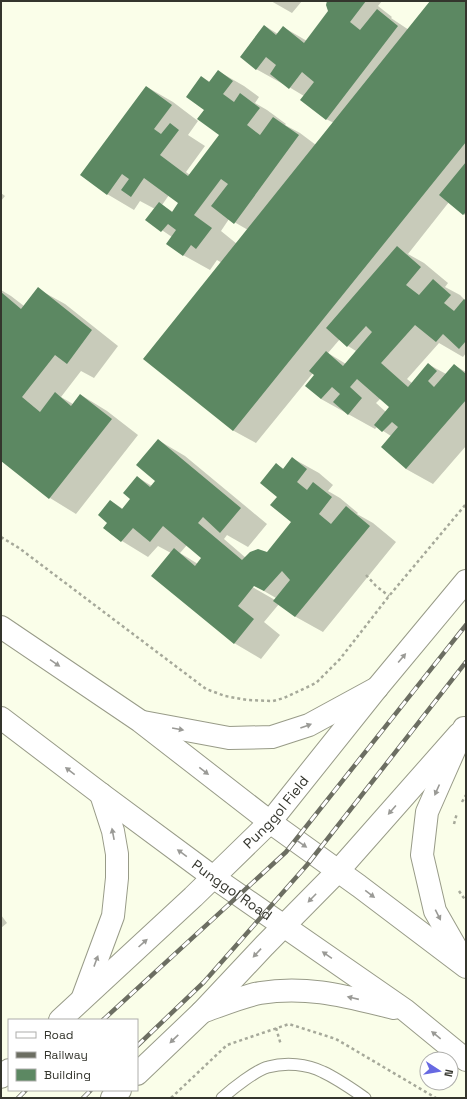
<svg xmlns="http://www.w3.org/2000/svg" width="467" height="1099" font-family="'Space Grotesk',sans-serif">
<rect width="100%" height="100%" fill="#fafee9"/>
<path fill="#0003" fill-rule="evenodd" d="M271,1H302L292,13Z
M328,1H382L378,6L392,17L391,18L409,30L432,1H466V216L449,202L408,254L424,263L448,283L445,287L460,295L466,301V353L463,357L439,343L407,379L412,383L428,364L446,374L454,365L466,372V446L433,484L406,469L391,436L377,427L375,429L321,399L316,375L313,373L256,443L234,431L145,359L222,263L217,260L210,270L183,255L172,237L147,220L155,209L140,201L134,210L107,194L147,87L173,102L198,121L188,135L205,146L186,172L190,175L220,135L205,110L202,77L210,82L218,71L244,86L259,97L255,103L267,110L286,124L285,125L300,133L316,145L334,123L326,119L304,96L284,84H283L256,69L265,26L278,34L283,27L307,41L330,11ZM169,195L180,203L173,212L162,205ZM229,219L248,230L237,244L221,231ZM340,339L348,346L356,351L346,364L328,353ZM381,398L390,406L386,412L376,403Z
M1,193L5,196L1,201Z
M38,289L65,304L118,346L94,378L81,371L61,397L73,404L81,395L107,411L138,435L76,514L50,498L1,460V290L11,296L24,306Z
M158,440L185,456L267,524L248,547L227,535L224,539L246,558L268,553L292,522L278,496L276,464L284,469L292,458L319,473L333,485L328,491L340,498L358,513L357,514L373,523L396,542L323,632L296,617L279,604L264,622L280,635L261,659L234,643L171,553L158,546L148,557L122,541L105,527L109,523L111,501L123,509L131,499L137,477L152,486L156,480ZM187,545L203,558L198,564L180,553ZM250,583L276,598L275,600L249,585Z
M1,915L7,923L1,928Z"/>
<path fill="#5c8862" d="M327,1H366L350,22L360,30L377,9L398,26L326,120L300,100L314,82L302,72L289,89L270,74L276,65L266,57L256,70L240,57L264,25L276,35L283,26L304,43L328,11L326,5Z
M430,1H464L466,3V142L233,431L143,359Z
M218,70L233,81L223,94L234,102L240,93L260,108L247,125L260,135L273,117L299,135L234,224L211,206L228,184L221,179L194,215L212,228L196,249L191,245L183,256L166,244L176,230L168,224L161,232L145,220L159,202L172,212L178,203L144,178L131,197L121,190L129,179L122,174L107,195L80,175L146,86L172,105L154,129L161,134L170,123L179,130L160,155L188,176L219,135L197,119L204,110L186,97L201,76L209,82Z
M466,162V212L463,215L439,195Z
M397,246L421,267L406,285L419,295L433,279L451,295L444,303L454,311L464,299L466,301V341L459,349L443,334L436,342L415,325L381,363L408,387L428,363L437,371L428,381L434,387L454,364L466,374V400L406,469L381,447L398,427L392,422L382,432L374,425L389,407L357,379L350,387L362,398L348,415L333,402L340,394L332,387L321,399L305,386L314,375L309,371L326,351L343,366L372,332L366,326L347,347L326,328Z
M38,287L92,330L67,364L55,355L22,397L40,412L55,392L71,406L80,394L112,419L49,499L1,461V292L21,309Z
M158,439L241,508L220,533L203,517L198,523L242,560L250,552L258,549L267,552L291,522L270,505L277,497L260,483L276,463L283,469L292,457L307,469L297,482L307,490L313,482L332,497L319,514L331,524L346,506L370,526L295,617L273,601L290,580L282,571L264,591L254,586L238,606L254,619L234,644L151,576L174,548L195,566L201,558L163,526L150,542L133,528L121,542L103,528L107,523L98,515L110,500L122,509L130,499L123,493L137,476L150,487L155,481L136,465Z"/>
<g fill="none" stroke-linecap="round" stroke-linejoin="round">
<g stroke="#989b88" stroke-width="13">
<path id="service" d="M222,1098C232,1089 256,1070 268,1067C286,1062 307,1064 323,1072C338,1079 352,1089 365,1098"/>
</g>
<g stroke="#989b88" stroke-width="24">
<g id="tertiary">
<path id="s1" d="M60,1020L193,897L270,822L377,688L466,581"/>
<path d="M137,1074L202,1012L264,946L338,871L459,734"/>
<path d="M1,1077L9,1070"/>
<path d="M112,1098L120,1090"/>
</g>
</g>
<g stroke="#989b88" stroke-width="24">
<g id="secondary">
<path d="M1,627L140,721L270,822L359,886L466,967"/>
<path id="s2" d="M1,718L101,794L213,877L405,1010L466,1060"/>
<path d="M143,722L229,738L272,737L309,725L377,688"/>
<path d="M463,960L435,911L422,855L427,812L464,728"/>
<path d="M83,997L113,916L117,878V854L113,831L101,794"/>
<path d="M202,1012C219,1006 243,996 260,993C308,985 348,997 394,1008"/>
</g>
</g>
<path stroke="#a6a99a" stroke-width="2.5" stroke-dasharray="3 3" stroke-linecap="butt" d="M1,537L19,548L206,689L225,696L247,700L273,701L284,698L316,683L340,659L389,596L466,504
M366,575L376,586L389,596
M462,802L466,795
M454,824L457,813
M459,891L466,901
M276,1028L281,1045
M171,1098L227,1045L289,1024L336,1039L436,1098"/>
<use href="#service" stroke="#fff" stroke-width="11"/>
<use href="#tertiary" stroke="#fff" stroke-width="22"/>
<use href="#secondary" stroke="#fff" stroke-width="22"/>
<g stroke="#6c6e62" stroke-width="4.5">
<path id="rail" d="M103,1020L286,852L466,625
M137,1046L204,982L307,865L466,662
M18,1098L26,1090
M83,1098L91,1090"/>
</g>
<use href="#rail" stroke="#fff" stroke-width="3" stroke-dasharray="9" stroke-linecap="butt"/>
</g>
<defs><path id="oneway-solid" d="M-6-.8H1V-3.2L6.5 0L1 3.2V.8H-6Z"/></defs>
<g fill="#9a9a96">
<use href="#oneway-solid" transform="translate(402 658) rotate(-50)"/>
<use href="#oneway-solid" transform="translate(55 663) rotate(34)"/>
<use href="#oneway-solid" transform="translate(306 726) rotate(-20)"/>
<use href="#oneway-solid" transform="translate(178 729) rotate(10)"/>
<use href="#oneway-solid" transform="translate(70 771) rotate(-142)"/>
<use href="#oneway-solid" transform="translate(204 771) rotate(38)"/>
<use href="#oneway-solid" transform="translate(437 790) rotate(114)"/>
<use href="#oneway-solid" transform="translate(392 810) rotate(131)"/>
<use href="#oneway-solid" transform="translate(113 834) rotate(-101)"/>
<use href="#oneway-solid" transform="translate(302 844) rotate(35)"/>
<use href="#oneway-solid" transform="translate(182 853) rotate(-144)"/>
<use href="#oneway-solid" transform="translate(370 894) rotate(37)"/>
<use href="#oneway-solid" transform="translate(312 898) rotate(134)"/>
<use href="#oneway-solid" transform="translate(438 915) rotate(63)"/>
<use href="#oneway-solid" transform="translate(143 943) rotate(-42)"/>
<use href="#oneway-solid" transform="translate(257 953) rotate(133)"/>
<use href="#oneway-solid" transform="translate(327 955) rotate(-145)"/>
<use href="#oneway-solid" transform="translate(96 961) rotate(-70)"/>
<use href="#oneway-solid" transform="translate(353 998) rotate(-167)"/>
<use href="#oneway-solid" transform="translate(436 1035) rotate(-141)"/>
<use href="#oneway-solid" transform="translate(174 1039) rotate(136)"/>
</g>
<g text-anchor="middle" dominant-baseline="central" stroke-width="4" stroke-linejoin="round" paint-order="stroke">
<g font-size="14" fill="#34352d" stroke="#fff">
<text stroke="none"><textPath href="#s1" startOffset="300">Punggol Field</textPath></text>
<text stroke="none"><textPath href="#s2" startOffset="288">Punggol Road</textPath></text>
</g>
</g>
<rect width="467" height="1099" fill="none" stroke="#34352d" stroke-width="4"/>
<rect x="8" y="1019" width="130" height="72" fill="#ffffff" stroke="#aeaeab"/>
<rect x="16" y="1032" width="20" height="6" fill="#ffffff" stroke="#aeaeab"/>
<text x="44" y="1039" font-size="12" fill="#34352d">Road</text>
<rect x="16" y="1052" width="20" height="6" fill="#6c6e62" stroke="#aeaeab"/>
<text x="44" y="1059" font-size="12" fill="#34352d">Railway</text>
<rect x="16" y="1069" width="20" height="12" fill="#5c8862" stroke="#aeaeab"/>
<text x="44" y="1079" font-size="12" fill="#34352d">Building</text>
<g transform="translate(439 1071) rotate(102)"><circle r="19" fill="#ffffff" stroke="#aeaeab"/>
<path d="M0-3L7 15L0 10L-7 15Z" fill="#6769e2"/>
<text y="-6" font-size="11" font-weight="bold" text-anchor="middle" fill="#34352d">N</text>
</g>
</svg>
